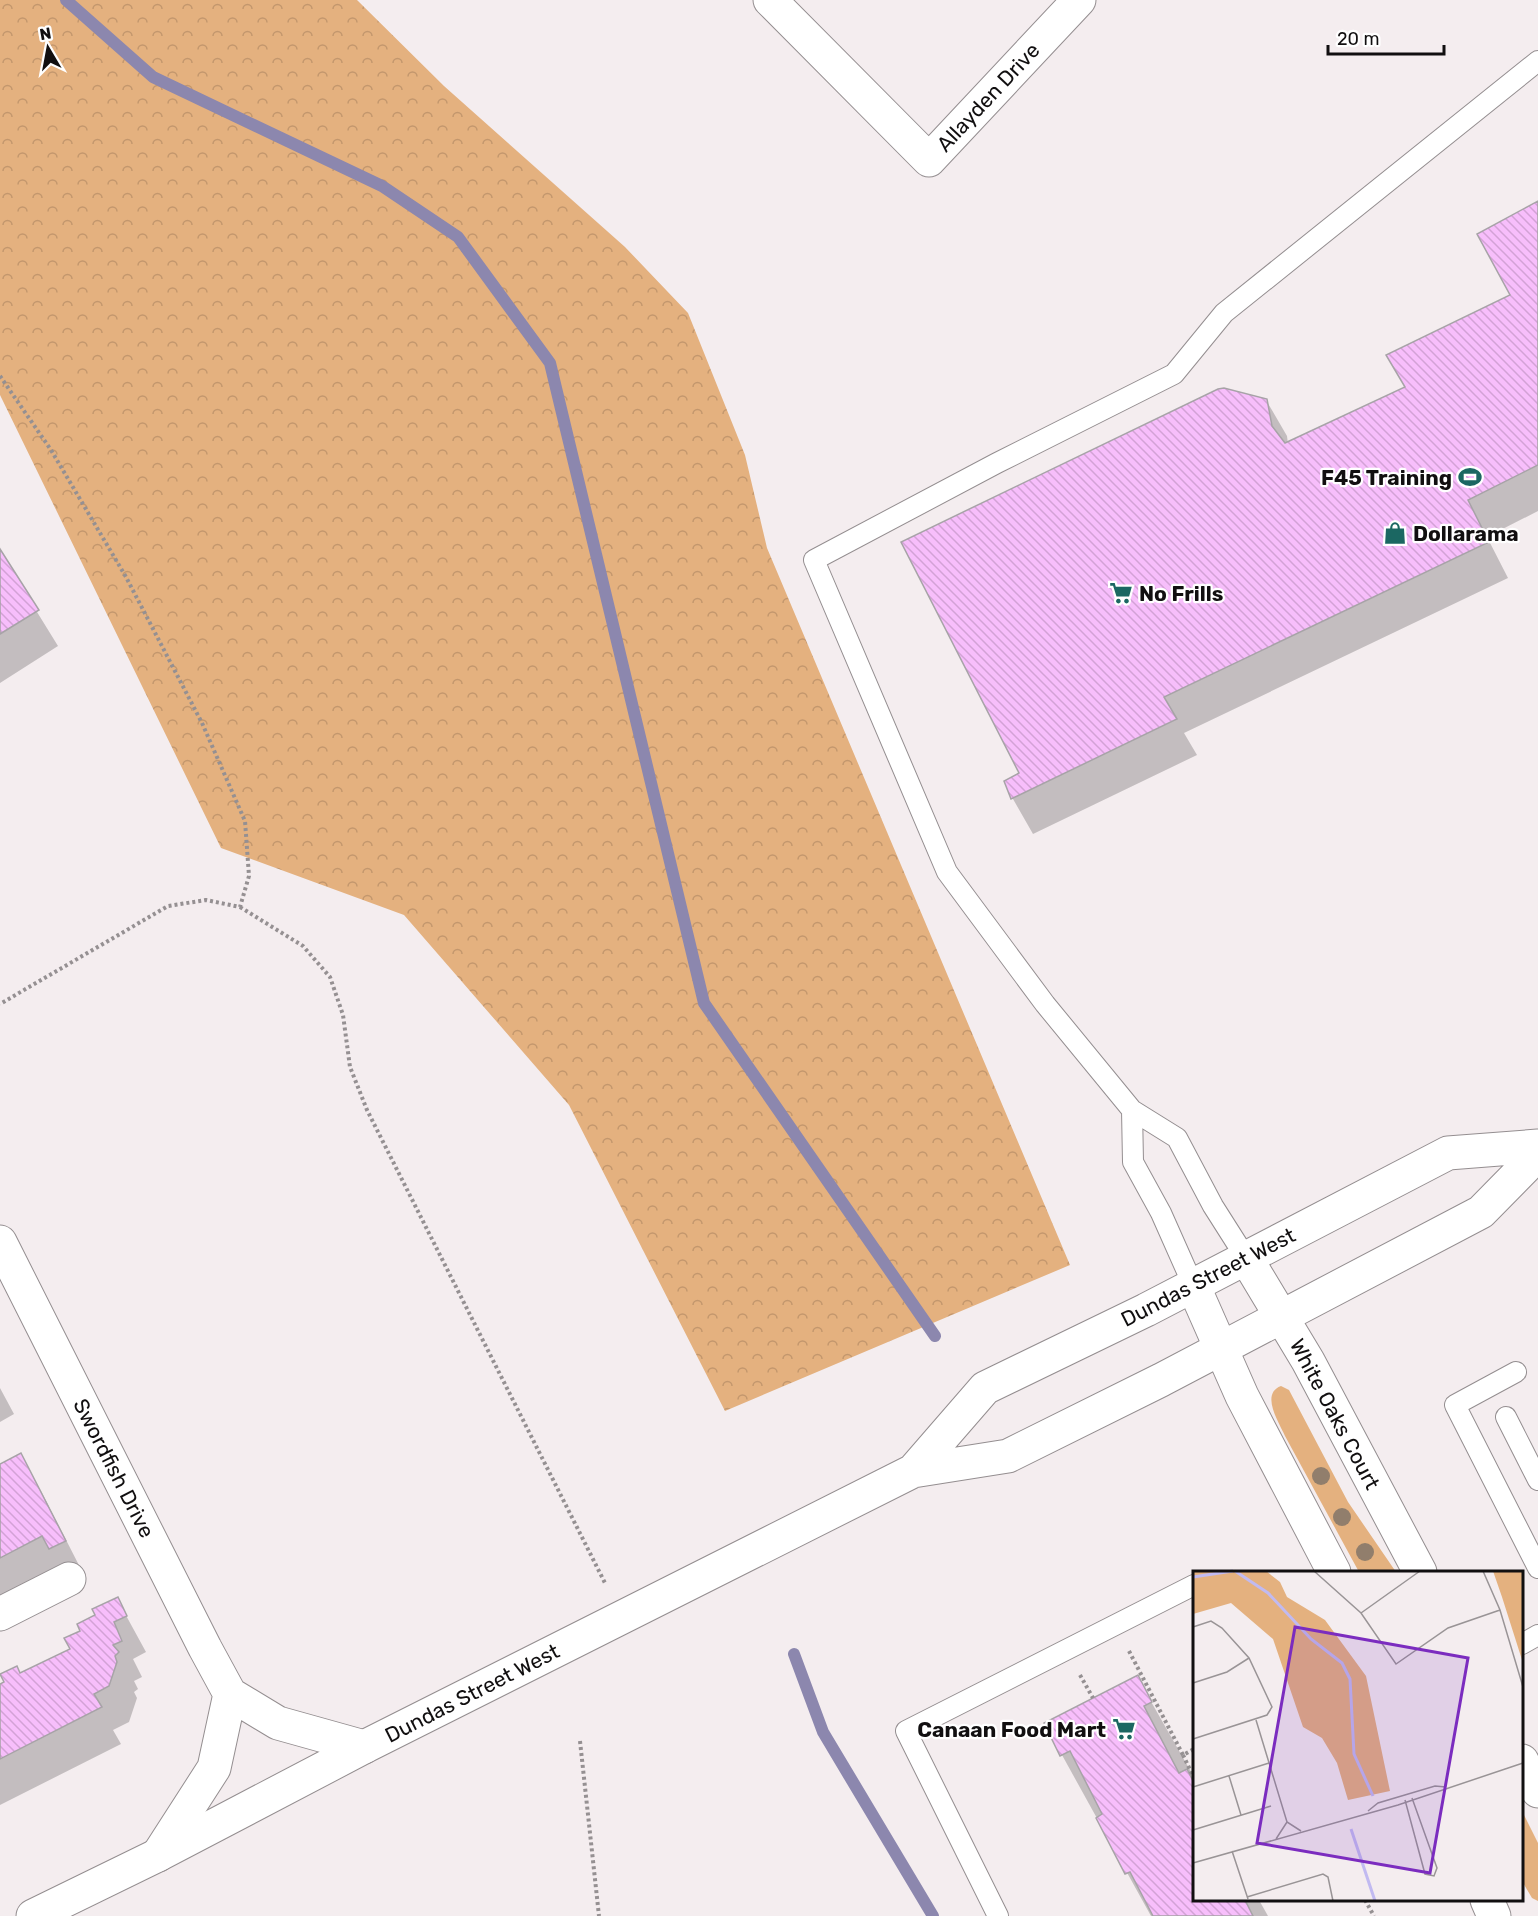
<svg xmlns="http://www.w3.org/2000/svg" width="1538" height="1916" font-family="Rubik,sans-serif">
<defs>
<pattern id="forest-crowns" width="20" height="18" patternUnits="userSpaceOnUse" patternTransform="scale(1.5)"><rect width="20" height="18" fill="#e4b17f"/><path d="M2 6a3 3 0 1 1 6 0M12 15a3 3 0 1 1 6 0" fill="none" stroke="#c3976d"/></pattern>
<pattern id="building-back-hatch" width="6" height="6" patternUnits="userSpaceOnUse" patternTransform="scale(1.5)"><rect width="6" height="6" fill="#f7befb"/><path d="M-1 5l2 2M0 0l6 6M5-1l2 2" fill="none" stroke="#d3a2d6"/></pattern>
</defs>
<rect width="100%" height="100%" fill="#f4edef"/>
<path fill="#e4b17f" d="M1281,1386L1289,1390L1348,1502L1396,1572H1359L1285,1436C1279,1422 1260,1394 1281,1386Z
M1522,1811L1538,1843V1901L1532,1898L1522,1881Z"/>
<path fill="url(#forest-crowns)" d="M0,0H357L444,86L625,247L688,313L745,455L767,548L1070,1265L725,1411L569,1105L404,915L221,848L0,395Z"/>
<path fill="#0003" d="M1538,203V511L1487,537L1508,578L1184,733L1197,755L1033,834L1013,799L1006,782L1021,774L1266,400L1287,436L1288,444L1407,388L1512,295Z
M0,552L58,646L0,683Z
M0,1388L14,1414L0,1422Z
M20,1455L41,1491L85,1577L71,1584L0,1604V1466Z
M117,1599L146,1652L133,1659L142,1677L134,1681L138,1689L134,1692L137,1698L129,1722L113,1730L121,1744L0,1805V1686L72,1650L82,1632Z
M1137,1677L1194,1777V1900H1259L1268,1916H1151L1062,1755L1046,1724Z"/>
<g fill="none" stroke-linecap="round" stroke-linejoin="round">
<path stroke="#8c87ae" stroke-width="12" d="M66,0L153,77L382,186L458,237L550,363L704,1003L935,1336
M794,1654L823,1732L933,1916"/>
</g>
<path fill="url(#building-back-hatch)" stroke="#a7a3a7" stroke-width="1.5" d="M1538,201V465L1468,500L1489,542L1164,697L1177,719L1011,799L1004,781L1019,773L901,542L1218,389L1224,388L1267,399L1272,426L1285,443L1405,387L1386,355L1510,295L1477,234Z
M0,549L39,610L0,634Z
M21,1453L66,1541L49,1549L42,1536L0,1558V1464Z
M118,1597L127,1616L114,1622L122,1641L113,1645L119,1652L115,1656L117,1662L109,1686L94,1694L102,1707L0,1759V1684L4,1682L0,1674L17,1666L20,1673L70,1649L64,1638L80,1631L77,1624L95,1615L92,1609Z
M1138,1675L1152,1702L1144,1706L1179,1773L1187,1769L1194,1783V1900H1245L1253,1916H1153L1130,1872L1125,1874L1096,1818L1102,1814L1070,1751L1060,1756L1044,1723Z"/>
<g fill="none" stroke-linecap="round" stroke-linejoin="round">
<g stroke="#948e90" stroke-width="22">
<path id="service" d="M1132,1110L1133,1162L1161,1213L1193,1285
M1246,1258L1213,1206L1177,1138L1132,1110L1045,1004L947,872L814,560L997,463L1174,374L1224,313L1538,61
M1516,1372L1455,1405L1538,1568
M1506,1417L1538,1480
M1522,1644L1538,1635
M998,1916L906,1731L1194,1585"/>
</g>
<g stroke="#948e90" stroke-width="35">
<path id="minor" d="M770,0L929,160L1079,0
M0,1242L205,1648L230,1694L278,1723L364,1747
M1246,1258L1308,1361L1420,1572
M1193,1285L1242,1396L1334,1572
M0,1614L69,1579
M1522,1761L1538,1791
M158,1855L214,1768L230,1694
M1487,1900L1494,1916"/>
</g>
<g stroke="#948e90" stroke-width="35">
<path id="primary" d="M913,1471L985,1388L1146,1310L1448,1153L1538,1146
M33,1916L158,1855L364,1747L913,1471L1008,1456L1161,1380L1481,1212L1538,1154"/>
</g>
<path stroke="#959092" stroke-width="4" stroke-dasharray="3 3" stroke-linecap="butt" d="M0,376L51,450L126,577L202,723L245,821L249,876L240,907L206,900L168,906L0,1004
M240,907L303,946L330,977L343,1015L350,1067L367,1110L606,1585
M1129,1651L1183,1755L1194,1749
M1080,1675L1093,1698
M580,1741L599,1916
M1183,1755L1194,1778
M1365,1900L1374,1916"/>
<use href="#service" stroke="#fff" stroke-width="20"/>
<use href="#minor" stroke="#fff" stroke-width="33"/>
<use href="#primary" stroke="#fff" stroke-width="33"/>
</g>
<g fill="#917e6c">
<circle cx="1321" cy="1476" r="9"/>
<circle cx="1342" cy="1517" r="9"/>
<circle cx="1365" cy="1552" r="9"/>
</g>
<defs>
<g id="stadium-bare" transform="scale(1.8)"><path d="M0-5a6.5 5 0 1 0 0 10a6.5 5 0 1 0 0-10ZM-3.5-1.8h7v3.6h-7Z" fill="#1b6762" stroke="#fff" stroke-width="2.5" paint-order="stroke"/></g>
<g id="shop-bare" transform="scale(1.8)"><path d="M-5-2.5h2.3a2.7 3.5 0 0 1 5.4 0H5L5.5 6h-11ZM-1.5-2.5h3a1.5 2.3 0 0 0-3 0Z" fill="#1b6762" stroke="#fff" stroke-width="2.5" paint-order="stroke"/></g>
<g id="supermarket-bare" transform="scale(1.8)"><path d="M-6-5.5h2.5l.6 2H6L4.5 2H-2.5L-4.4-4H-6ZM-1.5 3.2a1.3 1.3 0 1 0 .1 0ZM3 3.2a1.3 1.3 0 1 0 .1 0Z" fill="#1b6762" stroke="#fff" stroke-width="2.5" paint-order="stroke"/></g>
</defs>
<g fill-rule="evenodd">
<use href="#stadium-bare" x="1470" y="477"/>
<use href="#shop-bare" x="1395" y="533"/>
<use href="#supermarket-bare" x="1121" y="593"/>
<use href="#supermarket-bare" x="1124" y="1729"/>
</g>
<g text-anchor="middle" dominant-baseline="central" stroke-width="4.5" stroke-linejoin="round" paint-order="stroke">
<g font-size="21" fill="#110f10" stroke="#fff">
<text transform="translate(988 97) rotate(-47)">Allayden Drive</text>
<text transform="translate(1208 1277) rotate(-27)">Dundas Street West</text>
<text transform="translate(1335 1414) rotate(62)">White Oaks Court</text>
<text transform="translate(114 1468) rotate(63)">Swordfish Drive</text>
<text transform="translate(472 1693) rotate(-27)">Dundas Street West</text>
</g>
<g font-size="21" font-weight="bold" fill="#110f10" stroke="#fff" text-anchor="end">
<text x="1452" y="477">F45 Training</text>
<text x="1413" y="533" text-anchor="start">Dollarama</text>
<text x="1139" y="593" text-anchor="start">No Frills</text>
<text x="1106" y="1729">Canaan Food Mart</text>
</g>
</g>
<g transform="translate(1193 1571)">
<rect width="330" height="330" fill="#f4edef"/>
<path d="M0,0H73L87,11L94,26L132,49L173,105L197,220L155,229L144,192L129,167L110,156L80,68L38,32L0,43ZM300,0H330V92L309,26Z" fill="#e4b17f"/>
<path fill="none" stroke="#c1baf1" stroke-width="3" d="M42,0L75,22L118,68L149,92L157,108L161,183L180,225M0,6L40,0M158,258L182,330"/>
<path fill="none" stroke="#999496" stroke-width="1.5" d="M121,0L168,42L203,93L255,57L307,39M290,0L307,39L330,116M168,42L227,0M0,56L18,50L29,57L56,87L79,136L74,144L0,168M0,112L34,101L56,87M63,149L94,251L108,260M36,205L48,244M0,216L76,192M212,229L232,303L241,305L244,297L219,227M175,240L185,232L242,215L253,216M0,259L78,235M83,268L94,251M39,280L55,328M0,292L205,234L330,192M54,326L130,303L135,306L140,330"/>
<path fill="#7b2cbf" fill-opacity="0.15" stroke="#7b2cbf" stroke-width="3" d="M102,56L275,87L237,302L64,272Z"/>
<rect width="330" height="330" fill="none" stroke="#110f10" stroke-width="3"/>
</g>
<g transform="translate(48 48) rotate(350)" stroke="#ffffff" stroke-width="4.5" paint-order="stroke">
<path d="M0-4.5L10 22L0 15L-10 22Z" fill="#110f10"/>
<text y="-9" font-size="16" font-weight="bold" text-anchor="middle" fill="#110f10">N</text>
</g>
<path d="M1328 45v9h116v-9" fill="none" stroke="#110f10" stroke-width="3"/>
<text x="1337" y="45" font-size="18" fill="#110f10" stroke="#ffffff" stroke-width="4.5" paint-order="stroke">20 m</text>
</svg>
